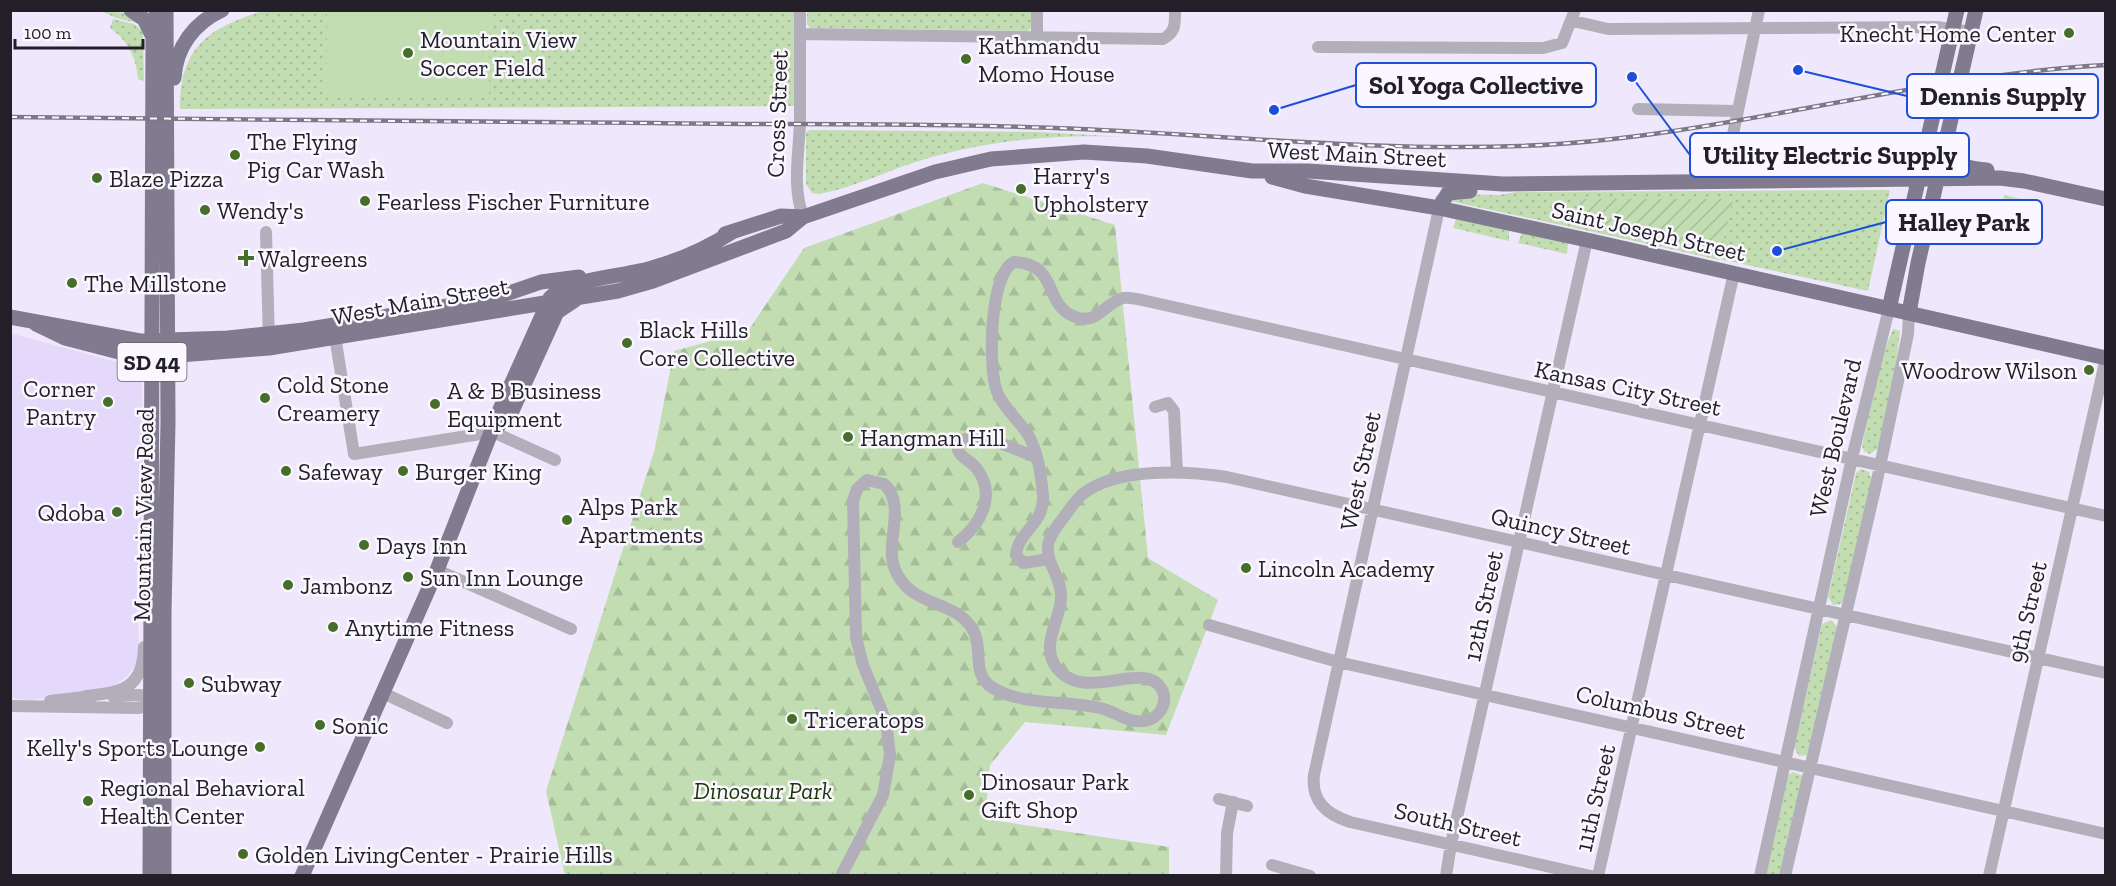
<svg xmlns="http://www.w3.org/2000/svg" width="2116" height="886" font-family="'Zilla Slab',serif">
<defs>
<pattern id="grass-dots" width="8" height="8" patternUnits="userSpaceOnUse" patternTransform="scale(1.5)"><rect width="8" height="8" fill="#c2ddb2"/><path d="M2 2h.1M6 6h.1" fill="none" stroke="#a6bd99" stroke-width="1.8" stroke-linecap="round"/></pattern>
<pattern id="forest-firs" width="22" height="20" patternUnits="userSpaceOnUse" patternTransform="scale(1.5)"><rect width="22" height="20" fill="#c2ddb2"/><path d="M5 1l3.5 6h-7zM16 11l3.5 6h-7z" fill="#a6bd99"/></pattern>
<pattern id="garden-furrows" width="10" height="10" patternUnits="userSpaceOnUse" patternTransform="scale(1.5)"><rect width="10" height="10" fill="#c2ddb2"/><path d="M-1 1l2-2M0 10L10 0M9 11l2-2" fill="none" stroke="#a6bd99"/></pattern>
</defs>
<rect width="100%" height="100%" fill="#efe8fd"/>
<path fill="#e4d9fa" d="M10,333L142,369L141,568L137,587L139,661L127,676L113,687L31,700L11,698Z"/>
<path fill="url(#grass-dots)" d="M101,11L128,13L138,23L116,18Z
M263,11H794L796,106L180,109C180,46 209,28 263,11Z
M807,11H1033L1032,27L1028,31L810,28L807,24Z
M113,19L134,24L143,32L144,81L138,79C136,56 128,41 110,28Z
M810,130L1038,132L1127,137C1061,134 997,139 932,157C894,167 858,187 819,194L812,193L806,184V132Z
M1890,190L1868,291L1449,201L1453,194L1499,195L1517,192Z
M2004,195L2021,199L2014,229L1997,225Z
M1456,219L1509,230V241L1453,228Z
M1522,233L1568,243L1567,254L1518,243Z
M1893,329L1900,331L1894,381L1879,448L1870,454L1864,451L1862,446L1882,356Z
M1861,469L1869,472L1872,480L1845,599L1841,604L1833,605L1828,597L1856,473Z
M1831,620L1838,627L1807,755L1799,756L1794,748L1822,624Z
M1793,772L1803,776L1783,875L1765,876L1788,775Z"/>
<path fill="url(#forest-firs)" d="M983,183L1115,225L1148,558L1218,600L1166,735L1025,722L990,765L985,819L1169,847V875H565L546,791L655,448L674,351L748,331L804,248Z"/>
<path fill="url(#garden-furrows)" d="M1581,199H1733L1719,260L1575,227Z"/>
<path fill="#c2ddb2" d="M327,11H490L489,97L326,95Z"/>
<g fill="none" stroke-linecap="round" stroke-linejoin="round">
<path stroke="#b2afba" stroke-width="12" d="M800,10C800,47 800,84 800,121C799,155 792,185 803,217
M1573,21L1608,29L1937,27L1971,32
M800,34L1163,39C1176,32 1175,24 1175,10
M1037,38V10
M1318,47L1543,48L1562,43L1575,10
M1638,109L1736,111
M1723,182L1759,10
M1441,200L1314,775C1311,801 1326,814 1350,822L1591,876
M266,232L269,341
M334,330L354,454L493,432L555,460
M1155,407L1168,403L1174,411L1177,473
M958,542C980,525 997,496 977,469C970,459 954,456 958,442C978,430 1018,450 1037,458
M1049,559L1023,563L1016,555C1018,531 1045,524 1043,495C1041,475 1038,450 1027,433C1018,420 1003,407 997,392C988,369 989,274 1014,262C1059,264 1043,303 1073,316C1097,327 1104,303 1123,298C1129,297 1136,299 1142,300L2106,516
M437,570L571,629
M1209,625L1338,662L2106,834
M383,693L447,723
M86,696C122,692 143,689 144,647
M113,696L140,695L158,701
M50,701L93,696
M10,706L137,708L158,705
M1219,799L1247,806
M1272,865L1310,876
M841,876L883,795L890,755L886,721L863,665L856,637L853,501L857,489L867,480L884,484C907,505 885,541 894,567C909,609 955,598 973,630C984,649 970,674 993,688C1023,706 1066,700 1100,708C1115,711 1127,723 1143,721C1159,720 1170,702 1161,688C1144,659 1084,705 1056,667C1040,644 1061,620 1061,597C1062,578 1046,564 1048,545C1050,534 1058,525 1064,517C1070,509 1076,499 1084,493C1119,467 1187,471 1227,477L2106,673
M1226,876L1227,833L1233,802
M1446,876L1451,844L1587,240
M1598,876L1734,273
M1760,876L1852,458L1889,309
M1785,876L1876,485L1908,334L1909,313
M1989,876L2106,358"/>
<path stroke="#817b8f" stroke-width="15" d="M131,10L144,19L153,37
M174,78C176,47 194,23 222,10
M1946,141C1950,164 1966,169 1987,170
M1272,177L1305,186L1439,208L1587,240L2106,358
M1439,208L1448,193L1470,191
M725,234L781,216L803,217
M1889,309L1957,10
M1909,313L1918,263L1976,10
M10,317L140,341L228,338L304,330L472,302L506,294L541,282L579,277
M36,324L65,338L142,358L269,348L618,291L653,281L786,231L803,217L935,172L991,159L1084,152L1147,156L1252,171H1308L1503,184L2000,178L2024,181L2106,199
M497,427L512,411L557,312L575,300
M150,876L153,37L157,10
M164,876V613L168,422L166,10
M302,876L437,570L501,407L550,298C571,277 625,277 655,267C683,259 709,247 734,231"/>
<g stroke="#7c7886" stroke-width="4.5">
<path id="rail" d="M10,117C225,119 440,122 655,123C778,125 901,123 1024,127C1189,131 1355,152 1520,146C1718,139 1908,76 2106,65"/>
</g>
<use href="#rail" stroke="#faf8fe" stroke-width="2" stroke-dasharray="7" stroke-linecap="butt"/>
</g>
<g fill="#466e2a" stroke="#faf8fe" stroke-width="2">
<circle cx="2069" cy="33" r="6"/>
<circle cx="408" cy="53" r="6"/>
<circle cx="966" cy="59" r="6"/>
<circle cx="235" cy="155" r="6"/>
<circle cx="97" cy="178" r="6"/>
<circle cx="1021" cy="189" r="6"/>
<circle cx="365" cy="201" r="6"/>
<circle cx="205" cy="210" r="6"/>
<path d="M243 249h6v6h6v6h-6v6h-6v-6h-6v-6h6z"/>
<circle cx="72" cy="283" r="6"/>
<circle cx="627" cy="343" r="6"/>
<circle cx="2089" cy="370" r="6"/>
<circle cx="265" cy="398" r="6"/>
<circle cx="108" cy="402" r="6"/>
<circle cx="435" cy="404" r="6"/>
<circle cx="848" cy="437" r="6"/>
<circle cx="286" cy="471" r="6"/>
<circle cx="403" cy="471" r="6"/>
<circle cx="117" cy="512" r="6"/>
<circle cx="567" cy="520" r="6"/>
<circle cx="364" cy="545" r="6"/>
<circle cx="1246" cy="568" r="6"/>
<circle cx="408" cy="577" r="6"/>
<circle cx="288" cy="585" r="6"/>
<circle cx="333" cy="627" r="6"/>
<circle cx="189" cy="683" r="6"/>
<circle cx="792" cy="719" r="6"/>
<circle cx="320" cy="725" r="6"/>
<circle cx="260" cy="747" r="6"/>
<circle cx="969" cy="795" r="6"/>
<circle cx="88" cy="801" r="6"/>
<circle cx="243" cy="854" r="6"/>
</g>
<g text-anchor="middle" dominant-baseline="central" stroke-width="5" stroke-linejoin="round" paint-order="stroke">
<rect fill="#faf8fe" stroke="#636068" stroke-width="1.5" x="117.5" y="343" width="69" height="38" rx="4.5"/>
<g font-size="22" font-weight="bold" fill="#221f28">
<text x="152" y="362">SD 44</text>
</g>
<g font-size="24" fill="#221f28" stroke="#faf8fe" text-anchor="start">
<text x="2057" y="33" text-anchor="end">Knecht Home Center</text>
<text x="420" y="39">Mountain View<tspan x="420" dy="28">Soccer Field</tspan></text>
<text x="978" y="45">Kathmandu<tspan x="978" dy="28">Momo House</tspan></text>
<text x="247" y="141">The Flying<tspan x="247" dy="28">Pig Car Wash</tspan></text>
<text x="1033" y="175">Harry's<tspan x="1033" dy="28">Upholstery</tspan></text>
<text x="109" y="178">Blaze Pizza</text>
<text x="377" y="201">Fearless Fischer Furniture</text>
<text x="217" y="210">Wendy's</text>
<text x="258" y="258">Walgreens</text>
<text x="84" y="283">The Millstone</text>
<text x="639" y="329">Black Hills<tspan x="639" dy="28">Core Collective</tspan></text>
<text x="2077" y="370" text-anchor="end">Woodrow Wilson</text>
<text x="277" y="384">Cold Stone<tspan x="277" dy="28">Creamery</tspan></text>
<text x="96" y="388" text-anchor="end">Corner<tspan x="96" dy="28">Pantry</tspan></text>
<text x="447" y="390">A &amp; B Business<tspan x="447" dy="28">Equipment</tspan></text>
<text x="860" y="437">Hangman Hill</text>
<text x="298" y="471">Safeway</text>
<text x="415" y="471">Burger King</text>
<text x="579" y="506">Alps Park<tspan x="579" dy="28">Apartments</tspan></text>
<text x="105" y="512" text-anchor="end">Qdoba</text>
<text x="376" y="545">Days Inn</text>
<text x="1258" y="568">Lincoln Academy</text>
<text x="420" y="577">Sun Inn Lounge</text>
<text x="300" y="585">Jambonz</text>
<text x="345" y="627">Anytime Fitness</text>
<text x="201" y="683">Subway</text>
<text x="804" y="719">Triceratops</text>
<text x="332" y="725">Sonic</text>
<text x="248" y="747" text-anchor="end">Kelly's Sports Lounge</text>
<text x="981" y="781">Dinosaur Park<tspan x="981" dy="28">Gift Shop</tspan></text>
<text x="100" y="787">Regional Behavioral<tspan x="100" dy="28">Health Center</tspan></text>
<text x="255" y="854">Golden LivingCenter - Prairie Hills</text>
</g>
<g font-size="24" fill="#221f28" stroke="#faf8fe">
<text transform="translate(777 114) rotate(-88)">Cross Street</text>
<text transform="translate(1357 154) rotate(3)">West Main Street</text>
<text transform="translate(1649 231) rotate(13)">Saint Joseph Street</text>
<text transform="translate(420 301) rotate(-10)">West Main Street</text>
<text transform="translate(1628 388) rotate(12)">Kansas City Street</text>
<text transform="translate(1835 438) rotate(-77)">West Boulevard</text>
<text transform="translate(1360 471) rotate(-78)">West Street</text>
<text transform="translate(143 515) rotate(-89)">Mountain View Road</text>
<text transform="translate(1561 531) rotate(13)">Quincy Street</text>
<text transform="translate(1483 606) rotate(-78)">12th Street</text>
<text transform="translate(2027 612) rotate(-77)">9th Street</text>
<text transform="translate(1661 712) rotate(13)">Columbus Street</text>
<text transform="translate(1595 798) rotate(-77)">11th Street</text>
<text transform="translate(1458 824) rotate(13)">South Street</text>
</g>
<g font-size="24" font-style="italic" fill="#1b3506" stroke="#faf8fe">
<text x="763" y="790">Dinosaur Park</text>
</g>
</g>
<path fill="none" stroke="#1d4ed8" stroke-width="2" d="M1274 110L1356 85M1798 70L1907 96M1632 77L1690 155M1777 251L1886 222"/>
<g fill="#1d4ed8" stroke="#faf8fe" stroke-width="2">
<circle cx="1274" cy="110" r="6"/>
<circle cx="1798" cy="70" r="6"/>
<circle cx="1632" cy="77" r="6"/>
<circle cx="1777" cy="251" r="6"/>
</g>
<g fill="#faf8fe" stroke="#1d4ed8" stroke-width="2">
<rect x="1356" y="63" width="240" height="44" rx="6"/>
<rect x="1907" y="74" width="191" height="44" rx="6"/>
<rect x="1690" y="133" width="279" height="44" rx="6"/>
<rect x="1886" y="200" width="156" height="44" rx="6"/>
</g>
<g font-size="26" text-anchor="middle" font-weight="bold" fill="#221f28">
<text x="1476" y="94">Sol Yoga Collective</text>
<text x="2003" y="105">Dennis Supply</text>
<text x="1830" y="164">Utility Electric Supply</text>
<text x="1964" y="231">Halley Park</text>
</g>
<rect width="2116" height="886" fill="none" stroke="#221f28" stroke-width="24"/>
<path d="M15 39v9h128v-9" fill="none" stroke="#221f28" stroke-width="3"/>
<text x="24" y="39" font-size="18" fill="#221f28" stroke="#faf8fe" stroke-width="4.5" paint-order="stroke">100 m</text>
</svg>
